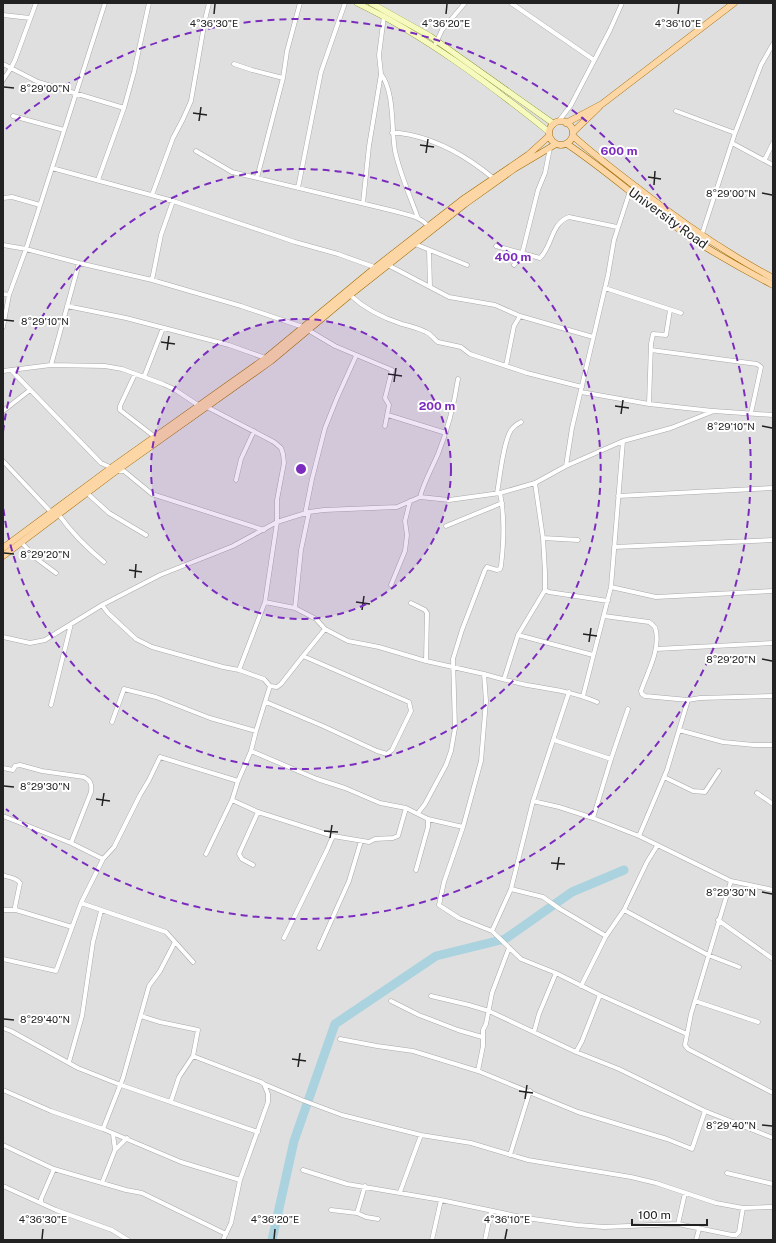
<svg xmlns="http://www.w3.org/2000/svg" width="776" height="1243" font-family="'Public Sans',sans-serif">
<rect width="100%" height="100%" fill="#f2efe9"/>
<path fill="#e0dfdf" d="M3,3H773V1240H3Z"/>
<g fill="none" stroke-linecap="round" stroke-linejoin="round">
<path stroke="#aad3df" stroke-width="9" d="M272,1240L294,1141L335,1024L436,956L505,939L572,892L624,870"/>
<g stroke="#a9a9a9" stroke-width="5">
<path id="street" d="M511,3L594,60
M3,15L30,18
M436,43L442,30L465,3
M3,64L38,82L124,108
M234,64L252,70L283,78
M381,74C395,93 391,128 395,151C400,174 410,196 418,218
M3,80L11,68L15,60L36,3
M676,111L735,133
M13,116L64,130
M558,122L571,105L610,30L622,3
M392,133C398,132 404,134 411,135C442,142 469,158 493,178
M732,143L773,165
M196,151L232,172L394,211C407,215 420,216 428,226
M765,159L773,143
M52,168L173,201L295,242L338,254L377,268
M257,178L283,78L287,51L300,3
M98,180L124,108L134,72L149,3
M298,188L321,72L345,3
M152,195L173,138L183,119L191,101L205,20L209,3
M3,198L12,197L40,205
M363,203L369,146L381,74L379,55L384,16
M702,234L735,133L761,65L773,44
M415,244L467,265
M3,245L26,249L79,263L152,280L241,306L303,327
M496,246L540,258C552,247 551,223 569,217L617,227
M429,250L430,287
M388,265L449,297L495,305L520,316
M514,265L522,254L538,190L545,173L550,148
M152,280L161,235L173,201
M605,288L681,313
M3,294L9,295
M350,295C364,308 383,318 402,324C410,326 418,328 426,332C432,334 433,339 438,342L461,347L470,354L527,373L582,387
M67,306L126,318L229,345L268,359
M3,327L9,295L26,249L105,3
M308,330L335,346L392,370L385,398L389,405L385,426
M651,350L757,364L761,367L751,413
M51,365L79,263
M506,366L514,326L520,316L593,337
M3,371L51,365L105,366L122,369L163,384L174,389L198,405
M12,371L101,463L112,468
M135,374L120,406V410L155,437
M144,377L163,328
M581,392L649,404L713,411
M649,404L651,344L653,334L666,335L670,310
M207,407L274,442L281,448L283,454L284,463L277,500V522L265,602L239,670
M3,411L30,390
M388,415L446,433
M3,461L51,512
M566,466L572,428L608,275L614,240L630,191
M117,471H124L152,494L264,530
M236,480L241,459L254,431
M87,493L109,513L146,535
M497,493C500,477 503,443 511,430C514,426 517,424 521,422
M618,496L773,488
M420,497C424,482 432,468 438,454C448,429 454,405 458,379
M305,514L312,479L325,428L337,398L356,356
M59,515C72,533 87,548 104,562
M446,526L502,503
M543,538L578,540
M22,543L37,559L56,573
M614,547L773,540
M391,585L405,551L407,535L405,521L410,501
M611,587L656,597L773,591
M545,590L549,592L608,601
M265,602L295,608L316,619L325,629L348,641L379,647L426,661L484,674L486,701L481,761L463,827L444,882L439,905L459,918L492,931L521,959L556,973L600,995L687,1034
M411,603L425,610L427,613L426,661
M102,605L108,613L136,639L152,647L223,667L239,670L264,679L270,686L256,731L251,751L238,781L232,800L206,854
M295,608L301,550L309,512
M604,616L649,622C652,624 656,627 656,631C660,651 647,673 641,691L642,694L645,696L688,700L700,698L773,696
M518,635L545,590V572L543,538L535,483
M3,637L30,643L45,640L102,605L160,575L233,546L277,522L309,512L324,510L397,507L420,497L449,500L500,493L535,483L566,466L623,441L671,428L714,411L773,415
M656,649L773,643
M484,674C498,678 513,682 527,685C551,689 574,692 597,702
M504,679L518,635L593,655
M270,686L277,687L281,684L303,656
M583,696L611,587L623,441
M266,702L323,726L377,751L387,754L392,750L411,711L409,702L303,656L325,629
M51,705L71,624
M112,722L124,689L156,697L210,718L256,731
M679,730L723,742L754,745H773
M554,740L611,759
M251,751L317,779L345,788L380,803L406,808L428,819L463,827
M3,768L13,770L15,766L20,765L42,771L84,777C91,781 92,784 91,792L71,843
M664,777L693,791L705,792L719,771
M757,793L773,804
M232,800L258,812L333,836L369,842L375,839L393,838L398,836L406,808
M533,801L559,807L593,818L639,836L731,881L773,890
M418,813L425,804L446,765L451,751L455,728L453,659L462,630L485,570L487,567L497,570L500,569L501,566C504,541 505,517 500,493
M3,816L71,843L103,859
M593,818L611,759L628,709
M639,836L667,770L688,700
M253,865L242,859L239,854L258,812
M416,870L428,827V819
M3,875C9,878 16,877 20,883L15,907L16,910
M731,881L691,1014L685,1045L688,1049L773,1093
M511,889L543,897L560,909L606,936
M81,903L166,932L193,962
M3,910H16L72,927
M624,910L708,955L739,967
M718,920L773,959
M492,931L511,889L533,801L569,692
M284,938L327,850L333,836
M319,948L349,881L361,841
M3,959L56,971L81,903L103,859L114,847L140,795L149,780L160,757L238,781
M581,986L606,936L624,910L647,862L657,846
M431,996L469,1005L489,1011L576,1052L619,1069L705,1111L773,1138
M391,1001L419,1015L458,1030L482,1037
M695,1001L758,1022
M141,1016L160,1022L198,1030L193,1056L179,1077L171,1101
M3,1028L11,1031L78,1068L121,1085L258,1132
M534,1032L539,1014L556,973
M340,1039L377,1046L413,1051L478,1071L578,1112L667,1139L692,1149L705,1111
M576,1052L582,1041L600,995
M193,1056L261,1082L264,1084L268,1094V1102L240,1180L231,1223L223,1240
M69,1062L82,1016L93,942L101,911
M478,1071L483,1046V1030L486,1024L492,993L509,948
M264,1084L302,1100L342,1115L421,1135L471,1143L528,1160L631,1177L656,1183L716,1203L743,1208L773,1207
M3,1090L51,1111L103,1129L181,1162L240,1180
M103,1129L123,1078L149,986L160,971L175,942
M113,1134L115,1150
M3,1145L54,1169L126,1190L142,1193L226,1234
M510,1155L530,1091
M303,1170L347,1184L441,1200L526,1218L577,1225L604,1227L678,1224L732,1235H736L739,1232L743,1208
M727,1173L773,1184
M102,1183L115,1150L127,1138
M3,1186L56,1210L112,1230L128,1240
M400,1192L421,1135
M41,1203V1199L54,1169
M331,1210L357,1213L366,1217L378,1219
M357,1213L365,1186
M678,1224L685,1193
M432,1240L441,1200
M485,1240L491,1211
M696,1240L699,1229"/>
</g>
<g stroke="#707d05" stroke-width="6">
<path id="secondary" d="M357,3C426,36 489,84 549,132
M371,3L430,36L554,124"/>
</g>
<g stroke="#a06b00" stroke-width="7">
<path id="primary" d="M549 133a12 12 0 1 1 24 0a12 12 0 1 1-24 0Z
M566,123L602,104L734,3
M573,132L599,107
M573,136C593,154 614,170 635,186C678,220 724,252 773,278
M567,144C612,174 653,213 699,243C723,258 748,272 773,285
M3,548L111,468L266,358L376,267L462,200L528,155L549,136
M3,556L112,474L271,361L350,295L465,204L514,169L556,144"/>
</g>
<use href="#street" stroke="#fff" stroke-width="4"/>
<use href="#secondary" stroke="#f7fabf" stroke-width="5.5"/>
<use href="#primary" stroke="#fcd6a4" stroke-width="6"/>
</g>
<path fill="none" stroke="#222" stroke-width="1.5" d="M214,14L215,4M446,14L447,4M678,14L679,4M4,87L14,88M193,113L207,115M199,121L201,107M420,145L434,147M426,153L428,139M648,177L661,179M654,185L655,171M762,193L772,195M4,320L14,321M161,342L175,344M167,350L169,336M388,374L402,376M394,382L396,368M615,406L629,408M621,414L623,400M762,426L772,428M4,553L14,554M129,570L142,572M135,578L136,564M356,602L370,604M362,610L364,596M583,634L597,636M589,642L591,628M762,659L772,661M4,786L14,787M96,799L110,801M102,806L104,793M324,831L338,832M330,838L332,825M551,863L565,864M557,870L559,857M762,892L772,894M4,1019L14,1020M292,1059L306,1061M298,1067L300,1053M519,1091L533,1093M525,1099L527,1085M762,1125L772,1126M42,1239L43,1229M274,1239L275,1229M505,1239L507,1229"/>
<circle cx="301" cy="469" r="150" fill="#7b2cbf" fill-opacity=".12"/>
<g fill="none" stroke="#7b2cbf" stroke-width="2" stroke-dasharray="7 5">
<circle cx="301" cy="469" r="150"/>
<path d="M3 432A300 300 0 1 1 3 506"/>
<path d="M6 129A450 450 0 1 1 6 809"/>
</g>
<g text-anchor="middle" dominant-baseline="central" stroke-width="4" stroke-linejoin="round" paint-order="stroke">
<g font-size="13" fill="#222" stroke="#fff">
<text transform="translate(668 218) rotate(36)">University Road</text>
</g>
</g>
<g font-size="10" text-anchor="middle" fill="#222" stroke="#fff" stroke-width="4" stroke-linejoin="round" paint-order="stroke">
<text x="214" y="27">4°36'30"E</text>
<text x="446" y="27">4°36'20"E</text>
<text x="678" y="27">4°36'10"E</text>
<text x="45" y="92">8°29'00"N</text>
<text x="731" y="197">8°29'00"N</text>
<text x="45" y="325">8°29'10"N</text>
<text x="731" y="430">8°29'10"N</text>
<text x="45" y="558">8°29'20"N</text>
<text x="731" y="663">8°29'20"N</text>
<text x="45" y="790">8°29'30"N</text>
<text x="731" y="896">8°29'30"N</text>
<text x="45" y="1023">8°29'40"N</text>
<text x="731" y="1129">8°29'40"N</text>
<text x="43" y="1223">4°36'30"E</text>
<text x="275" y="1223">4°36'20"E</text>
<text x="507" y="1223">4°36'10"E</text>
</g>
<circle cx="301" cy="469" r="6" fill="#7b2cbf" stroke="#fff" stroke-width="2"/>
<g font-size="12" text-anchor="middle" font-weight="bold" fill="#7b2cbf" stroke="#fff" stroke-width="4" stroke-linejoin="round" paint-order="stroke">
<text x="619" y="155">600 m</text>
<text x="513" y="261">400 m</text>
<text x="437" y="410">200 m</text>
</g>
<rect width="776" height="1243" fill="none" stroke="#222222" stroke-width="8"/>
<path d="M632 1219v6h75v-6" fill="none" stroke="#222222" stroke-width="2"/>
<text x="638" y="1219" font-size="12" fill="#222222" stroke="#ffffff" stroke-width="3" paint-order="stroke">100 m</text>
</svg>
